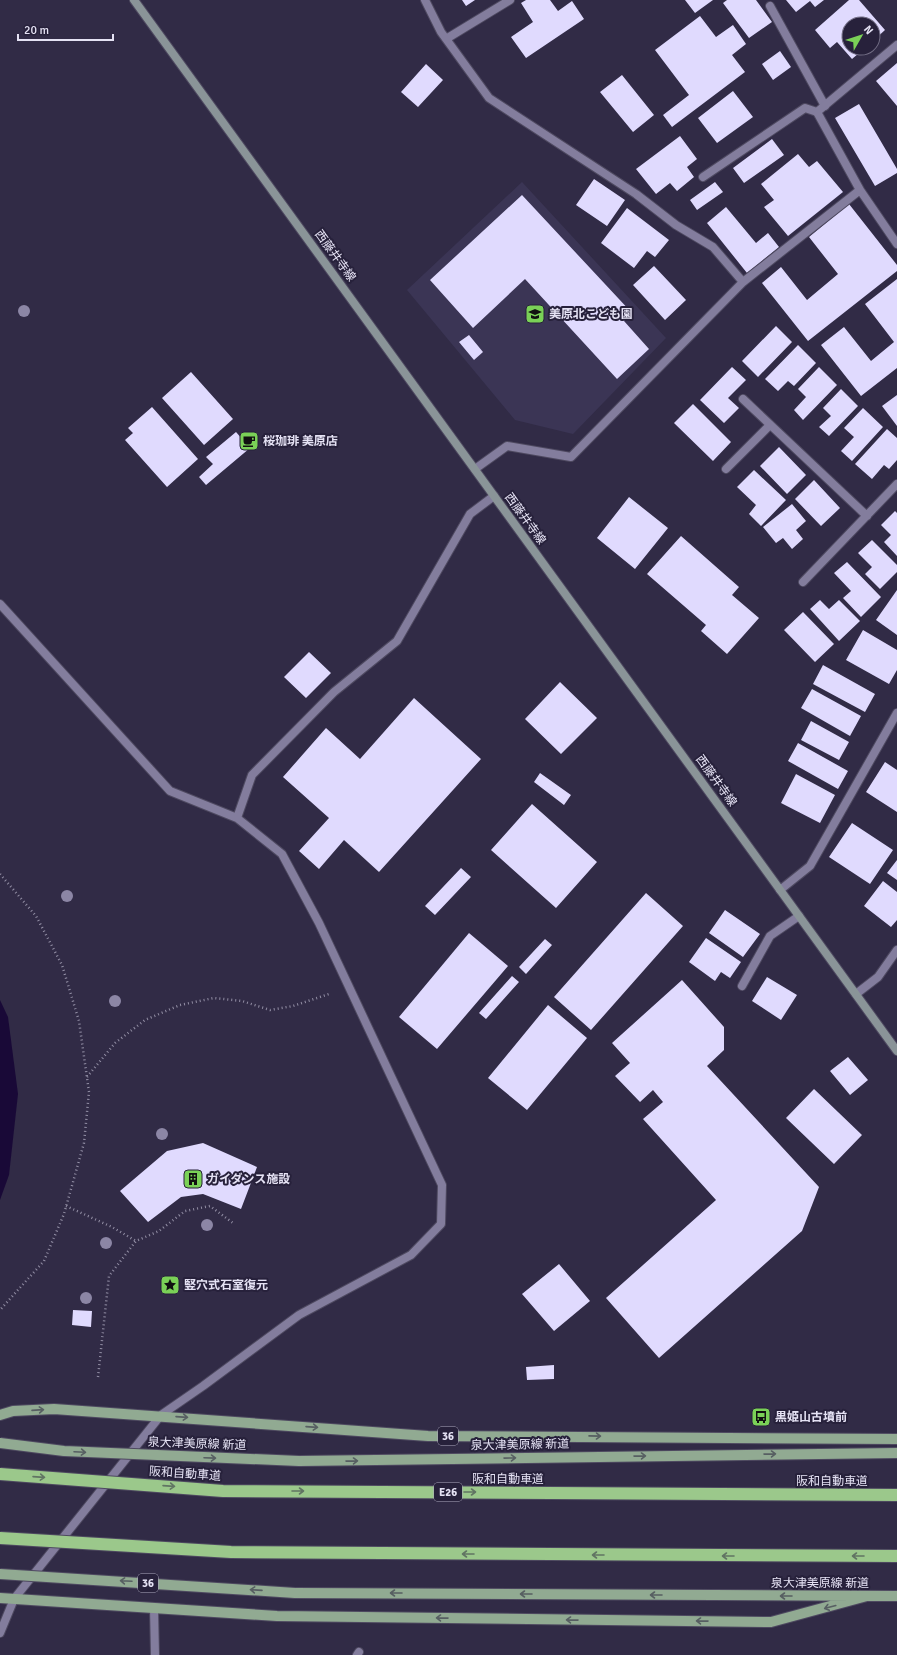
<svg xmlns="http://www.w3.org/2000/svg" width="897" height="1655" font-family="Signika,'Noto Sans JP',sans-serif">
<rect width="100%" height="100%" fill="#312b46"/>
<path fill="#3b3555" d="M522,182L666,338L573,434L515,420L407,290Z"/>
<path fill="#190937" d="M0,1000L8,1017L18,1094L9,1175L0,1200Z"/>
<path fill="#e0dafe" d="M462,0H475L466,6Z
M526,0H550L558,11L572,1L584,19L526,58L511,37L533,22L521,3Z
M685,0H713L695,13Z
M727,0H756L772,22L749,38L723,3Z
M786,0H824L815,7L810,1L796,12Z
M849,0H859L885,30L873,41V24H849V48H865L852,59L837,42L830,48L815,30Z
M700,16L716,37L733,25L746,44L732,55L745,72L672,127L663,115L689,95L655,50Z
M780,51L791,67L773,80L762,64Z
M897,63V106L876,81Z
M426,64L443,80L418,107L401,92Z
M622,75L654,115L633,132L600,92Z
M733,91L753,117L717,143L698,118Z
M859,104L897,169V173L875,186L835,118Z
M680,136L697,159L687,167L694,177L677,191L670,183L656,194L636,169Z
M772,139L784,155L744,183L733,168Z
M798,154L809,167L817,161L843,192L788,236L764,207L774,200L761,184Z
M594,179L625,200L607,226L576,205Z
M715,182L723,192L697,210L690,200Z
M522,195L632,313L624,321L649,349L617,379L525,279L473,328L430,280Z
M849,204L897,265V271L808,341L762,283L781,267L807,300L838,274L809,237Z
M726,207L756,243L768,233L779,247L747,273L707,223Z
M627,208L669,240L655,257L647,251L634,268L601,243Z
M654,266L686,300L665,320L633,285Z
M897,279V368L861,396L821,345L844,327L871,361L894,342L865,304Z
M776,326L792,342L758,377L742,361Z
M469,335L483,352L474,360L459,342Z
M798,345L816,363L794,386L788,381L778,391L765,379Z
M732,367L746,380L728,398L739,408L724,423L700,400Z
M819,367L837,385L803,420L794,410L806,397L798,389Z
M191,372L233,419L204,445L162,398Z
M841,389L858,406L829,436L819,427L831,416L823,408Z
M897,395V426L882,406Z
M693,404L731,442L713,461L674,423Z
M152,407L198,459L167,487L125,440L133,433L128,428Z
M863,408L883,427L852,461L841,451L854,437L844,428Z
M887,429L897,438V460L889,469L884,465L872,479L855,464Z
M236,432L250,448L206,485L199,477L213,464L206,457Z
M779,447L806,475L787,494L760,466Z
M754,470L786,500L761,526L749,514L756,505L737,487Z
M814,480L840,508L821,526L795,499Z
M629,497L668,528L635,569L597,538Z
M792,504L806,521L796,530L803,539L792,549L783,538L776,543L763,527Z
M895,511L897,513V556L884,542L891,535L881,525Z
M681,536L739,587L732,595L759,618L727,654L701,631L706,625L647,574Z
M872,540L897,565V572L880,589L865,574L872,567L858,553Z
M847,562L881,597L861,617L843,598L851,591L834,573Z
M897,590V635L876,620Z
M820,600L829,609L839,600L860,621L839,641L810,609Z
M803,612L834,644L815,662L784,630Z
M863,630L897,650V670L889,684L846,660Z
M309,652L331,673L306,698L284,677Z
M823,665L875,694L865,712L813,684Z
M560,682L597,718L561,754L525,719Z
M812,689L861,716L850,736L801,708Z
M414,698L481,759L379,872L344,840L319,869L299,851L329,818L283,777L326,728L360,759Z
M811,721L849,742L839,760L801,740Z
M798,743L848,771L838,789L788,761Z
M885,762L897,770V812L866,792Z
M540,773L571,795L564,805L534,782Z
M796,774L835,795L820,823L781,803Z
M532,804L597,862L556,908L491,850Z
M852,823L893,850L870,884L829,857Z
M897,860V880L887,873Z
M461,868L471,877L435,915L425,906Z
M883,881L897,892V920L891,927L864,906Z
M646,893L683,926L591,1030L554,997Z
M725,910L760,934L743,957L709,933Z
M469,933L508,966L437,1049L399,1017Z
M706,938L741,962L730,978L721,972L715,981L689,962Z
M545,939L552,945L526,974L519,967Z
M512,976L519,982L486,1019L479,1013Z
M767,977L797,995L781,1020L752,1001Z
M682,980L724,1027V1050L707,1066L819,1187L802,1231L659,1358L606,1298L716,1200L643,1119L663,1102L653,1090L640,1102L615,1076L630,1063L612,1043Z
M548,1005L587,1038L527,1110L488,1078Z
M848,1057L868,1080L850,1095L830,1071Z
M814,1089L862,1135L834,1164L786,1118Z
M203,1143L257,1167L241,1209L203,1194L181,1197L148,1222L120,1191L167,1151Z
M559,1264L590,1301L554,1331L522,1294Z
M73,1310L92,1311L91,1327L72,1325Z
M554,1365V1379L527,1380L526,1367Z"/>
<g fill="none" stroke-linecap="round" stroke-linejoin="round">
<g stroke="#4e4960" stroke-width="10">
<path id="lane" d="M770,6L825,106
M703,177L805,108L817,112
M726,469L770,425"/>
</g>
<g stroke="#4e4960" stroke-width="10">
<path id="street" d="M425,0L441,32L489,98L636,194L676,225L713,247L743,282
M446,39L510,0
M860,190L897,244
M743,399L867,516
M475,469L507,446L571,457L743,282L860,190L817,112L897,45
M803,582L897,484
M0,604L170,791L237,818L282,854L319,923L442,1185L441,1224L411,1255L299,1315L203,1386L161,1415L14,1599L0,1633
M237,818L252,775L334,692L397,641L470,514L494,496
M780,890L810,866L897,713
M742,986L770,936L799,916
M856,994L878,977L897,950
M154,1608L155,1655
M357,1655L359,1652"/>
</g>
<g stroke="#4e4960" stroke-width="10">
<path id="secondary" d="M134,0L897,1051"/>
</g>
<g stroke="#4e4960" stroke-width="12">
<path id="primary" d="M0,1415L13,1411L54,1409L428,1436L897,1439
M299,1461L897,1453
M295,1593L897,1596
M0,1598L277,1616L771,1622L867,1596"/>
</g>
<path stroke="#938fa5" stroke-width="2.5" stroke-dasharray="1 3" stroke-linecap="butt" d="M0,874L36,916L62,965L79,1021L89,1092L84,1143L64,1214L44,1261L0,1310
M87,1077L115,1043L145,1020L180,1005L214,998L242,1001L270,1010L293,1006L329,994
M66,1206L112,1227L136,1241
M98,1377L109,1276L136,1241L159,1231L185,1211L210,1206L233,1223"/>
<use href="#lane" stroke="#837d9d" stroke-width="8"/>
<use href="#street" stroke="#837d9d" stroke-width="8"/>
<use href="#secondary" stroke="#8a9498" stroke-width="8"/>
<use href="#primary" stroke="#91aa92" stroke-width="10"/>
<g stroke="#4e4960" stroke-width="12" stroke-linecap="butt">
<path id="primary-bridge" d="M0,1443L64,1451L299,1461
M0,1574L295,1593"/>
</g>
<g stroke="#4e4960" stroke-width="14" stroke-linecap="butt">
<path id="highway-bridge" d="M0,1474L223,1491L897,1495
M0,1538L231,1552L897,1556"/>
</g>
<use href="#primary-bridge" stroke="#91aa92" stroke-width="10"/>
<use href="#highway-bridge" stroke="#9bc88b" stroke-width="12"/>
</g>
<g fill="#8c86a5">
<circle cx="24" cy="311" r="6"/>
<circle cx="67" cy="896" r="6"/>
<circle cx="115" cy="1001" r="6"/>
<circle cx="162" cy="1134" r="6"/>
<circle cx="207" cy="1225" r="6"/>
<circle cx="106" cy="1243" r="6"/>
<circle cx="86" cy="1298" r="6"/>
</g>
<defs><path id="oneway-shaft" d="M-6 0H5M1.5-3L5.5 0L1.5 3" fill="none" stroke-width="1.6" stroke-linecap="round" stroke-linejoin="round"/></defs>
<g stroke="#575f62">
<use href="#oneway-shaft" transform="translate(38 1410) rotate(-4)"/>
<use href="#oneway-shaft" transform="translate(182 1417) rotate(4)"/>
<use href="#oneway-shaft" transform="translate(312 1427) rotate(4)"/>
<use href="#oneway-shaft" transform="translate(595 1436) rotate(1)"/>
<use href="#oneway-shaft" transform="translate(80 1452) rotate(3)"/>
<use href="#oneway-shaft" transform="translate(770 1454) rotate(-1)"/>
<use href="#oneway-shaft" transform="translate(640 1456) rotate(-1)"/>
<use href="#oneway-shaft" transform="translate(210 1458) rotate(2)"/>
<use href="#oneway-shaft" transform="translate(510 1458) rotate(-1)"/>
<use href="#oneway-shaft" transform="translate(352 1461) rotate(-1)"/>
<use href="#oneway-shaft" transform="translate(126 1581) rotate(-177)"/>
<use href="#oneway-shaft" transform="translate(256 1590) rotate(-176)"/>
<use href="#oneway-shaft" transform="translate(396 1593) rotate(-180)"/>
<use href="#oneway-shaft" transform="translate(526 1594) rotate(-180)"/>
<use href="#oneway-shaft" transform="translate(656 1595) rotate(-180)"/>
<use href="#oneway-shaft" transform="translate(786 1596) rotate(-180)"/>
<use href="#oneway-shaft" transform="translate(830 1607) rotate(165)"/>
<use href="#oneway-shaft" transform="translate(442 1618) rotate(-179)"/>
<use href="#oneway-shaft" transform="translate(572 1620) rotate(-179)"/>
<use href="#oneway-shaft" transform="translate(702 1621) rotate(-179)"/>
</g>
<g stroke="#617463">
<use href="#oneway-shaft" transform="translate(39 1477) rotate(4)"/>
<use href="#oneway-shaft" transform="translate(169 1486) rotate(4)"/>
<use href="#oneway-shaft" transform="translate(298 1491)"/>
<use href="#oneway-shaft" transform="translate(470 1492)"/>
<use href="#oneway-shaft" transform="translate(468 1554) rotate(-180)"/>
<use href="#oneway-shaft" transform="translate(598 1555) rotate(-180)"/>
<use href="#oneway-shaft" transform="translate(728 1556) rotate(-180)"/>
<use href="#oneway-shaft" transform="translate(858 1556) rotate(180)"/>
</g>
<defs>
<g id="school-square" transform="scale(1)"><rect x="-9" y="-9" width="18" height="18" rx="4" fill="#7ad157" stroke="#27213b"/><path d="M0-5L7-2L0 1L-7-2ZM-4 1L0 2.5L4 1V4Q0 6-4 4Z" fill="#111"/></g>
<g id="cafe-square" transform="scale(1)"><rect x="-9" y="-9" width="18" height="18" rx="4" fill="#7ad157" stroke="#27213b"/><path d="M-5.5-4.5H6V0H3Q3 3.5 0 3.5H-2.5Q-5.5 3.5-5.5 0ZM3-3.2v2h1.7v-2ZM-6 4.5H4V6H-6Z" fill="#111"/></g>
<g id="building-square" transform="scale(1)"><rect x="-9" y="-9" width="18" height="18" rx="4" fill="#7ad157" stroke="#27213b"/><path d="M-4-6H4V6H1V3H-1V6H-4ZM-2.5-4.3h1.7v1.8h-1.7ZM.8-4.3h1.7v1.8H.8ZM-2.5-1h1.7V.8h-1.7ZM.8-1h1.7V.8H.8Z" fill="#111"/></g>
<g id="sight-square" transform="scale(1)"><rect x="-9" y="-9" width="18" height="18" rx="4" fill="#7ad157" stroke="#27213b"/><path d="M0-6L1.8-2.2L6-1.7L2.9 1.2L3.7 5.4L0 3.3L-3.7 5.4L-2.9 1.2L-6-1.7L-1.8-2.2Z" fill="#111"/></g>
<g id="bus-square" transform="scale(1)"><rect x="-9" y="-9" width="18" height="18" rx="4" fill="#7ad157" stroke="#27213b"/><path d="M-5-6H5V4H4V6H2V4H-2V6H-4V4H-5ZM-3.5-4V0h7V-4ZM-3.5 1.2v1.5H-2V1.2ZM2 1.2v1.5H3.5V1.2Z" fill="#111"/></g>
</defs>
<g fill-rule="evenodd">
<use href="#school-square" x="535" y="314"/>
<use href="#cafe-square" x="249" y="441"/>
<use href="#building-square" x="193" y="1179"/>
<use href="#sight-square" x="170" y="1285"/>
<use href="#bus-square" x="761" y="1417"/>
</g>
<g text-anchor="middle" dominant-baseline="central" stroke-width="4" stroke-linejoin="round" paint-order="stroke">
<g fill="#27213b" stroke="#aca8bc" stroke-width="1">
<rect x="438" y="1427" width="20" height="18" rx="3"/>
<rect x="434" y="1483" width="28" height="18" rx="3"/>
<rect x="138" y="1574" width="20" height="18" rx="3"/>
</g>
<g font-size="11" font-weight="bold" fill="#e5e2f4">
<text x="448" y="1436">36</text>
<text x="448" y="1492">E26</text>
<text x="148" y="1583">36</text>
</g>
<g font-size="12" fill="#e5e2f4" stroke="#27213b">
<text transform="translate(335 256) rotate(54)">西藤井寺線</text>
<text transform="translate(525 519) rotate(54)">西藤井寺線</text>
<text transform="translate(716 781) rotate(54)">西藤井寺線</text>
<text transform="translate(197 1444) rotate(2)">泉大津美原線 新道</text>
<text transform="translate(520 1445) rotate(-1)">泉大津美原線 新道</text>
<text transform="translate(185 1474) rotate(4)">阪和自動車道</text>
<text x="508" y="1479">阪和自動車道</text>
<text x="832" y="1481">阪和自動車道</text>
<text x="820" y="1583">泉大津美原線 新道</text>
</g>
<g font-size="12" font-weight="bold" fill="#e5e2f4" stroke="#27213b" text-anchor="start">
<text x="549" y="314">美原北こども園</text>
<text x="263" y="441">桜珈琲 美原店</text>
<text x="207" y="1179">ガイダンス施設</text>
<text x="184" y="1285">竪穴式石室復元</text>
<text x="775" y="1417">黒姫山古墳前</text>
</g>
</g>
<g transform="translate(861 36) rotate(51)"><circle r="19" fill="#27213b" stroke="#736e85"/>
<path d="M0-3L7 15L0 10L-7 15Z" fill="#7ad157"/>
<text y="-6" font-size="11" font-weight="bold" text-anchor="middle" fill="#e5e2f4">N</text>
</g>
<path d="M18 34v6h95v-6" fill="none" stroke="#e5e2f4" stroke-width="2"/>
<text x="24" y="34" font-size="12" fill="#e5e2f4" stroke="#27213b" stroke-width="3" paint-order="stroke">20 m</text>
</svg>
